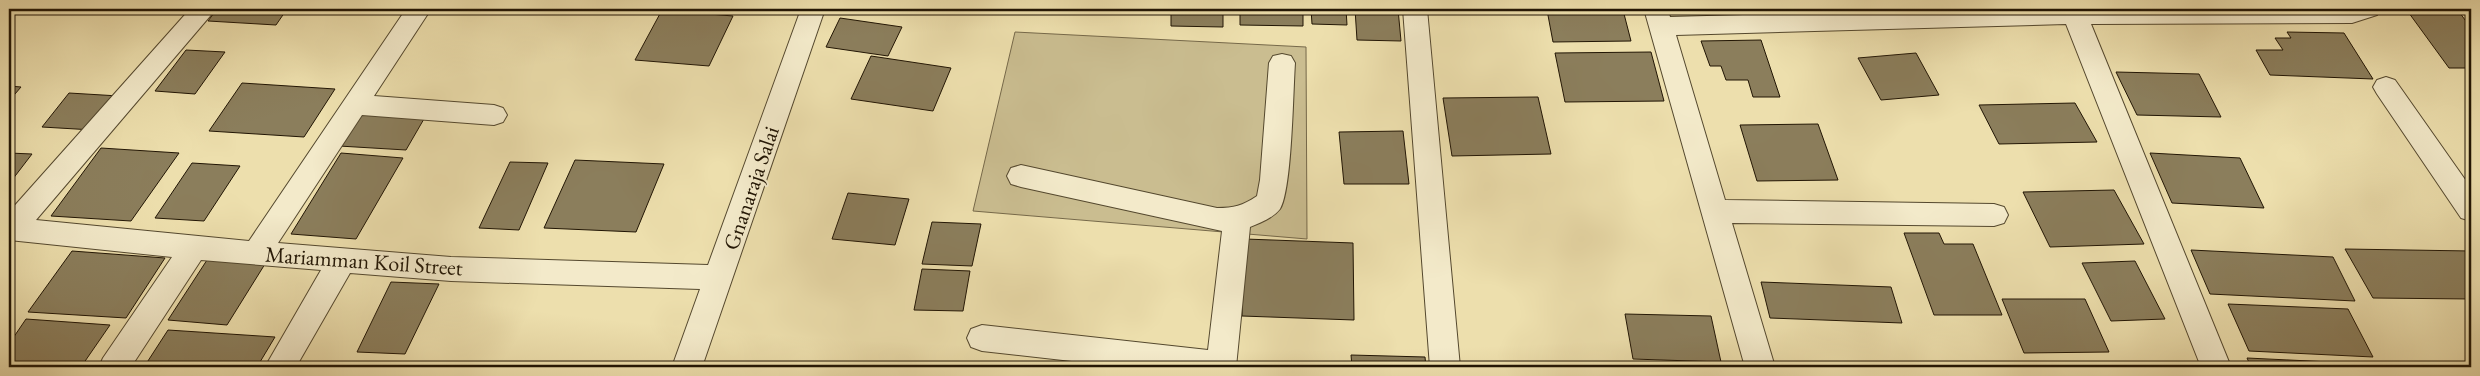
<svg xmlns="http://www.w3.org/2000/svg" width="2480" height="376" font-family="'EB Garamond',serif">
<rect width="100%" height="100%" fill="#eddfad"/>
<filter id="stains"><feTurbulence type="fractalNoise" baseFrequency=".004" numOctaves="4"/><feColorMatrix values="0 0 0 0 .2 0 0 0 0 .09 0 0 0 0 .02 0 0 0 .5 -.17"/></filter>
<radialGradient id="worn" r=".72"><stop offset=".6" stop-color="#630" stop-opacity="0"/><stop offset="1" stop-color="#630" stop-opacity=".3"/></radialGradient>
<path fill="#cabd90" stroke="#76694a" d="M1015,32L1306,47L1307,239L973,211Z"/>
<path fill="#8b7e5c" stroke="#211504" d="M217,9H287L276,25L208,21Z
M1171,9H1233V13H1223V27L1171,26Z
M1240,9H1303V26L1240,25Z
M1311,9H1346L1347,25L1312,24Z
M1355,9H1398L1401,41L1357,40Z
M1770,9H1831L1835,17L1774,20Z
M2406,9H2457L2471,28V68H2449Z
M662,10L733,16L709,66L635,60Z
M1547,10H1623L1631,41L1553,42Z
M840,18L902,27L888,56L826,47Z
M2287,32L2344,33L2373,79L2270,75L2256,50H2283L2275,38H2291Z
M1761,40L1780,97H1753L1748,80H1726L1721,66H1710L1701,41Z
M186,50L225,52L195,94L155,91Z
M1651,52L1664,101L1565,102L1555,53Z
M1916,53L1939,95L1881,100L1858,58Z
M871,56L951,68L933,111L851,99Z
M2116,72L2199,74L2221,117L2137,115Z
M242,83L335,89L304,137L209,131Z
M9,86L21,87L9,101Z
M69,93L119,96L93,130L42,127Z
M1538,97L1551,154L1452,156L1443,98Z
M2075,103L2097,142L1999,144L1979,105Z
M362,108L428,112L406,150L339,146Z
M1818,124L1838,180L1757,181L1740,125Z
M1403,131L1409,184H1344L1339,132Z
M101,148L179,153L131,221L51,216Z
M9,153L32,154L9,184Z
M341,153L403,158L356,239L291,234Z
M2150,153L2240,158L2264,208L2172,203Z
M575,160L664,164L636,232L544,228Z
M510,162L548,163L519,230L479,228Z
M192,163L240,166L204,221L155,218Z
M2114,190L2144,244L2050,247L2023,192Z
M848,193L909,199L895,245L832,239Z
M932,222L981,224L972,266L922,264Z
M1904,233H1939L1944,244H1973L2002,315H1934Z
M1245,239L1353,243L1354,320L1242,316Z
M2345,249L2471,251V299L2373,298Z
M2191,250L2333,257L2355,301L2210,294Z
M72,251L165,258L126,318L28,312Z
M207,260L265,264L227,325L168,320Z
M2135,261L2165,319L2111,321L2082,263Z
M922,269L970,271L963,311L914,310Z
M391,282L439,284L405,354L357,352Z
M1761,282L1891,287L1902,323L1770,318Z
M2002,299H2085L2109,352L2024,353Z
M2228,304L2348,309L2373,357L2249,351Z
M1625,314L1711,316L1721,362L1633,359Z
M26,319L110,325L81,367H9V344Z
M168,330L275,337L257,367H144Z
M1351,355L1425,357L1426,367H1352Z
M2247,358L2331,362L2333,367H2251Z
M2344,362L2408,365L2409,367H2347Z"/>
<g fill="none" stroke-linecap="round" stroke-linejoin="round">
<g stroke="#54482e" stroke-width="2">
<path id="minor" d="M190,9H216L36,220L249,241L406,9H431L374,96L494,105L503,108L507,115L503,122L494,125L362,115L278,243L451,257L708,265L801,9H825L702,367H672L700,289L451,281L350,273L296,367H265L321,270L201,260L131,367H99L103,358L172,257L9,240V212Z
M1403,9H1427L1460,367H1430Z
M1644,9H1668L1670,17L1972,9H2380L2377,15L2352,23L2091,24L2231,367H2201L2066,24L1676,35L1725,200L1994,204L2004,207L2008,215L2004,223L1994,226L1732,223L1775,367H1745Z
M1282,54L1291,56L1295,63C1293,91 1292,190 1280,209C1273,218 1260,223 1250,227L1236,367H1125L982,351L971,347L967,338L971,329L982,325L1208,350L1222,231L1021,187L1011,184L1007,176L1011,168L1021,165L1217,208C1234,208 1242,206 1257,196L1260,180L1269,63L1273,56Z
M2386,77L2395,80L2471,188V221L2461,218L2377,94L2373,87L2377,80Z"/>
</g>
<use href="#minor" fill="#f3eaca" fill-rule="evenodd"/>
</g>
<g text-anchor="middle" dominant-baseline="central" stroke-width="4" stroke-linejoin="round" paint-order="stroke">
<g font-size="22" fill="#211504" stroke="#f3eaca">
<text transform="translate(751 188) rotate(-71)">Gnanaraja Salai</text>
<text transform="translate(364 261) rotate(4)">Mariamman Koil Street</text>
</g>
</g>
<rect width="2480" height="376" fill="none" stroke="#eddfad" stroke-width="30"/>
<rect x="10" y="10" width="2460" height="356" fill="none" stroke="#211504" stroke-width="2.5"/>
<rect x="15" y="15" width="2450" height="346" fill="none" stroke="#211504"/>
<rect width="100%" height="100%" filter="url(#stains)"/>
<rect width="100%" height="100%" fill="url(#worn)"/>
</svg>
